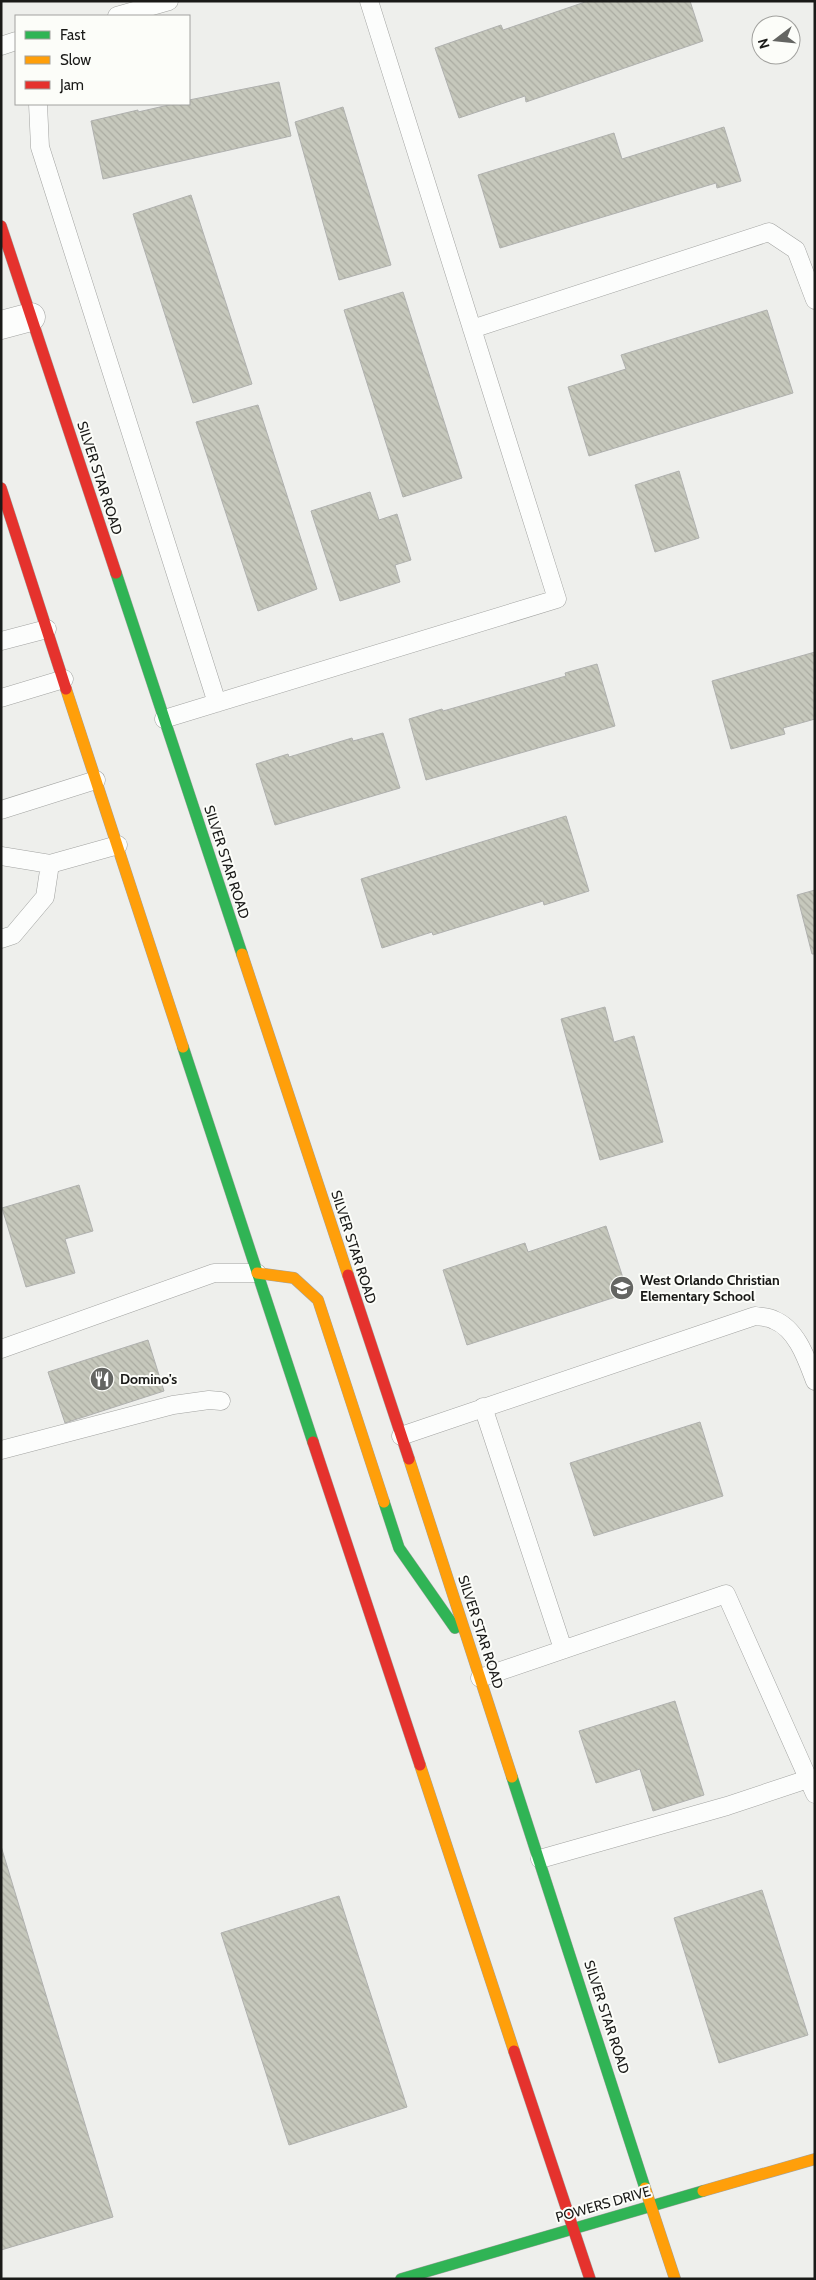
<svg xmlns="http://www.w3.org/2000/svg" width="816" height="2280" font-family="Cabin,sans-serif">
<defs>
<pattern id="building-back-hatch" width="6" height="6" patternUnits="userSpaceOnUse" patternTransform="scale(1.25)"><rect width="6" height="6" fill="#c6c8bc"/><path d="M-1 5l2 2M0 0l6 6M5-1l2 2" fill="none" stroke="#aaaba1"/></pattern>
</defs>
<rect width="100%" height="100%" fill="#eeefec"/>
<path fill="url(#building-back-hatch)" stroke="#b0b1af" d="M588,1H690L703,41L526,102L525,96L459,118L435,48L501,25L503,30Z
M279,82L291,136L103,179L91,121L138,110V112L173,104H189V100Z
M343,107L391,265L339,280L295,122Z
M724,127L741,181L717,188L716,183L500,248L478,175L614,133L622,159Z
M191,195L252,384L193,403L133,214Z
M403,292L462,478L403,497L344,310Z
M767,310L793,393L589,456L568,387L626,369L621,355Z
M258,405L317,589L258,611L196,422Z
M679,471L699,538L655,552L635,485Z
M370,492L379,520L397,514L411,560L395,565L400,582L340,601L311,511Z
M815,652V719L783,728L785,734L731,749L712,681Z
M597,664L615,726L426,780L409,719L442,709L443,711L566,676L565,673Z
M383,733L400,788L275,825L256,764L288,754L289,757L352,738L353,741Z
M566,816L589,891L544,905L543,901L433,935L432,932L382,948L361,879Z
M815,890V954H812L797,895Z
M605,1007L614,1042L634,1036L663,1142L600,1160L561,1019Z
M79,1185L93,1231L65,1239L75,1273L26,1287L2,1208Z
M606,1226L628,1293L467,1345L443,1270L525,1243L528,1252Z
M148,1340L164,1391L65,1423L48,1372Z
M700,1422L723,1496L594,1536L570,1463Z
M675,1701L704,1795L653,1811L640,1769L596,1783L579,1731Z
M1,1846L113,2217L1,2250Z
M762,1890L808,2035L719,2063L674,1918Z
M339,1896L407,2107L289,2145L221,1933Z"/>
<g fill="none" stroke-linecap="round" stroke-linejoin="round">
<g stroke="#a2a3a1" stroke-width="19">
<path id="lane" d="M117,16L169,1
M1,46L16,41
M38,104L40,147L217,703
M472,329L769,232L796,250L815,300
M1,641L47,629
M1,698L64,679
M164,719L557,599L369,1
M1,810L96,780
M1,856L50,864L118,845
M1,939L13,935L45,897L50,864
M1,1349L214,1273H257
M483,1407L563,1649
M401,1436L755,1316C761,1317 769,1317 774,1320C797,1329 807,1360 815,1381
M1,1450L173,1405L209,1400L221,1401
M480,1678L726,1594L815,1794
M540,1859L727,1806L808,1779"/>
</g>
<g stroke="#a2a3a1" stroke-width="29">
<path id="street" d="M1,325L31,317"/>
</g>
<g stroke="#a2a3a1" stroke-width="12">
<path id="fast" d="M116,573L242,954
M183,1047L313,1442
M384,1502L399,1548L455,1628
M512,1777L645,2188
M401,2279L703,2191"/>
</g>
<g stroke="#a2a3a1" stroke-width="12">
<path id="slow" d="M66,689L183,1047
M242,954L348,1275
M257,1273L294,1278L318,1300L384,1502
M409,1459L512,1777
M420,1765L514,2051
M645,2188L675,2279
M703,2191L815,2159"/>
</g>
<g stroke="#a2a3a1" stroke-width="12">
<path id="jam" d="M1,226L116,573
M1,488L66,689
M348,1275L409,1459
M313,1442L420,1765
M514,2051L590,2279"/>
</g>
<use href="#lane" stroke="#fcfdfc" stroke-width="18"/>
<use href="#street" stroke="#fcfdfc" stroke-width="28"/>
<use href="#fast" stroke="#30b455" stroke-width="11"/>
<use href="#slow" stroke="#ff9f0a" stroke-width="11"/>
<use href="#jam" stroke="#e5322d" stroke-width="11"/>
</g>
<defs>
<g id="school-disc" transform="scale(1.25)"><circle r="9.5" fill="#646562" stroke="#fcfdf9"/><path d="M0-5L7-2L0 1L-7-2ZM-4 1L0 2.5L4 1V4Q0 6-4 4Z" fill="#fff"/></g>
<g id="restaurant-disc" transform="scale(1.25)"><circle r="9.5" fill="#646562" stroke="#fcfdf9"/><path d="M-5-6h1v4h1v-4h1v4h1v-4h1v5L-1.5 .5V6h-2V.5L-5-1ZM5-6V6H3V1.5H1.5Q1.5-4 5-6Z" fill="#fff"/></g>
</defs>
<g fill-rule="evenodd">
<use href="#school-disc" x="622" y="1288"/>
<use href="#restaurant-disc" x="102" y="1379"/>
</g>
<g text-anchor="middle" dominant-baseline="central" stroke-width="4" stroke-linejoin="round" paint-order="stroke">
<g font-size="14" fill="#1a1a18" stroke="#fcfdf9">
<text transform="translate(100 478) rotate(72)">SILVER STAR ROAD</text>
<text transform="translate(227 862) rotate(72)">SILVER STAR ROAD</text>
<text transform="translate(354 1247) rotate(72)">SILVER STAR ROAD</text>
<text transform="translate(481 1632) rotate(72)">SILVER STAR ROAD</text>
<text transform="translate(607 2017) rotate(72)">SILVER STAR ROAD</text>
<text transform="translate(603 2204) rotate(-16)">POWERS DRIVE</text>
</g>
<g font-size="14" font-weight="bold" fill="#1a1a18" stroke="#fcfdf9" text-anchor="start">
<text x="640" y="1280">West Orlando Christian<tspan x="640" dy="16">Elementary School</tspan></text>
<text x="120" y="1379">Domino's</text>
</g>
</g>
<rect width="816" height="2280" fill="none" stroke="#1a1a18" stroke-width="5"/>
<rect x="15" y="15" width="175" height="90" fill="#fcfdf9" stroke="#a2a29f"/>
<rect x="25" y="31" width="25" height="8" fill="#30b455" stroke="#a2a29f"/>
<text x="60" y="40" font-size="15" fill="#1a1a18">Fast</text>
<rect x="25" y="56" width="25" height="8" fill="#ff9f0a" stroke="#a2a29f"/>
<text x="60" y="65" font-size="15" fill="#1a1a18">Slow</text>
<rect x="25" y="81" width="25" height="8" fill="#e5322d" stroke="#a2a29f"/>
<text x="60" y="90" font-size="15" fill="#1a1a18">Jam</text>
<g transform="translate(776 40) rotate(254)"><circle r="24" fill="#fcfdf9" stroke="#a2a29f"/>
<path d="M0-4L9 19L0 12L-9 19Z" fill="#646562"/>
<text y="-8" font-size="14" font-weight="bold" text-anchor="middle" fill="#1a1a18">N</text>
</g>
</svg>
